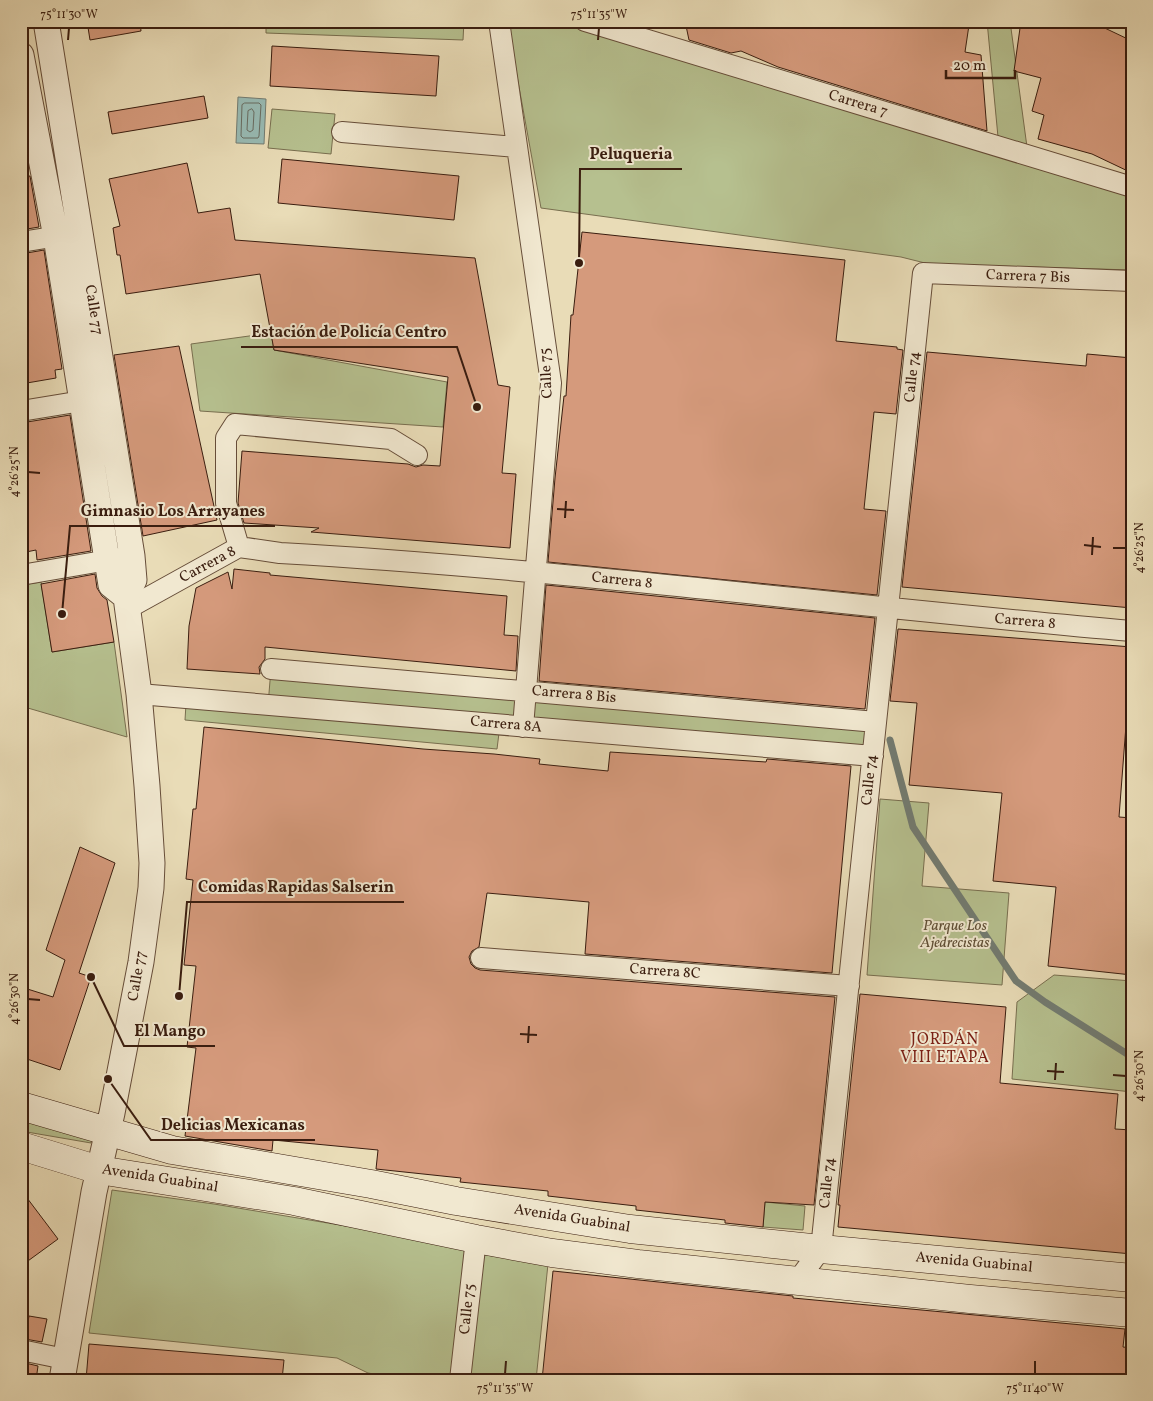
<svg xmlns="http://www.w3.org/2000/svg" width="1153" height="1401" font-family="Vollkorn,serif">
<rect width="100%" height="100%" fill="#e9dcb7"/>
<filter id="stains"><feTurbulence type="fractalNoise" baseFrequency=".004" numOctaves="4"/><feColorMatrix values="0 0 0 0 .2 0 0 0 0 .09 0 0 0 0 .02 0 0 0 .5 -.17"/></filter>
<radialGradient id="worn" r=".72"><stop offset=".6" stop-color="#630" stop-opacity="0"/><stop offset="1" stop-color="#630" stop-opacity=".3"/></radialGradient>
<path fill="#b6c08f" stroke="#786e4f" d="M266,21H464L463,40L266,33Z
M507,21H570L1132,191V270L929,264L901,257L541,208Z
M987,21H1010L1027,147L998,137Z
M272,109L335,114L331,154L268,148Z
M271,333L274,350L447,382L443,427L200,411L191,344Z
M41,582L52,652L114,642L127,737L21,706V585Z
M271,669L876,722L873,756L268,705Z
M186,704L499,733L497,749L185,720Z
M880,799L929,803L922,886L1009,893L1002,985L867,975Z
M1054,975L1132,981V1092L1012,1079L1017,1002Z
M21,1111L96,1126L91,1143L21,1131Z
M112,1190L214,1204L471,1247L453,1380H409L368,1373L337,1358L89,1333Z
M765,1202L805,1206L803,1230L763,1227Z
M480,1254L548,1264L536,1380H469Z"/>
<path fill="#98bab3" stroke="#727b71" d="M238,97L266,99L264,144L236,143Z"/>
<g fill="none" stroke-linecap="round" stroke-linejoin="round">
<path stroke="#696c61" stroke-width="1" d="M245,103H259L261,105L259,136L258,138H243L241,136L242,105Z
M252,109L254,112L253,130L250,132L247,130L248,111Z"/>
<path stroke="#727b71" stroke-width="7" d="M890,740L913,827L1016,981L1045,1002L1132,1057"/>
</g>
<path fill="#d59a7c" stroke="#3a1d0f" d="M87,21H140L141,31L90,40Z
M685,21H954V23L969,25L965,52L981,55L987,131L778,67L741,51L731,53L689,40Z
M1021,21H1090L1132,41V173L1092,154L1038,139L1044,115L1032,111L1041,78L1014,71Z
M272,46L439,56L436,96L270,86Z
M204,96L208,118L112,134L108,112Z
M282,159L459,176L454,220L278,203Z
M187,163L198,213L230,208L235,240L475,258L498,385L510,387L502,473L516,474L510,548L311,532L319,528L244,523L238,503L242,451L408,464L416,467L423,465L440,466L448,377L274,350L260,274L126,294L120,255H117L113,228L120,226L109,179Z
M30,176L39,227L21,230V177Z
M582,232L845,260L836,341L897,347V349L903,350L896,414L874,412L864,509L886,511L877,595L548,562L555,478L564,396H566L571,315H573Z
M44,250L62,369L55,370L56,378L21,384V254Z
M179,346L217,520L143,536L114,355Z
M927,352L1086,366L1087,354L1132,358V608L902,587Z
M70,415L91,551L37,560L36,550L21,553V423Z
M234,569L270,573V575L507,596L504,635L518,636L516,671L265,647V659L259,667L260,674L187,669L189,626L196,588L228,572L232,589Z
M95,574L97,588L102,596L107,600L114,642L52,652L41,584Z
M546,585L875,618L865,709L539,681Z
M898,629L1132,647L1119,817L1132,818V975L1048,966L1056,887L993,881L1002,793L909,785L917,703L890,701Z
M204,727L423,749L494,754L540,759L539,764L608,771L610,752L766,762L767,759L851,766L832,973L585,954L589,902L487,893L479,947L472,951L469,957L471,964L475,968L480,970L835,997L814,1205L765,1202L763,1227L725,1223V1220L636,1210V1206L548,1196V1191L460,1182L461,1178L376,1169L378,1150L273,1140L272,1151L185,1136L196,1048L187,1047L196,966L184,965L193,880L186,879L193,809H196Z
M80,847L115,863L79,973L91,977L60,1070L21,1057V987L53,997L65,960L46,950Z
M860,994L1006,1007L1000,1083L1118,1094L1115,1129L1132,1130V1254L838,1227L840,1205H838Z
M21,1190L58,1239L21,1266Z
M553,1271L793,1296V1298L1125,1329L1123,1347L1132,1348V1380H542Z
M29,1316L47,1319L42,1342L25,1339Z
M89,1344L284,1360L282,1380H86Z
M21,1362L38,1366L36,1380H21Z"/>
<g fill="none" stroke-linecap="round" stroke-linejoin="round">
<g stroke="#664d39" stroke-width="22">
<path id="minor" d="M499,21L551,383L523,727
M585,21L1132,187
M342,132L516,147
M21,242L71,234
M21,411L82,401
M239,547L226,503V438L235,424L391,439L417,455
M21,575L120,558
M127,609L239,547L280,553C565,569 848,607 1132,631
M271,669L876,722
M139,694L873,756
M481,958L849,986
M798,1280L821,1249L923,273L1132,281
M21,1350L65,1359
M460,1380L476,1239"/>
</g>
<g stroke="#664d39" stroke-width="27">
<path id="tertiary" d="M46,21L132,556L134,580L126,597L139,694L147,786L152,863L151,888L141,962L112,1113L94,1192L62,1380
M21,55L56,237L111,585L126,597"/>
</g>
<g stroke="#3a1d0f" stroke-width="29">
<path id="secondary" d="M21,1106L172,1150L371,1184L456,1201L630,1229L821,1249L1132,1278
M21,1146L99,1170L294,1201L476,1239L552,1253L638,1264L970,1299L1132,1313"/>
</g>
<use href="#minor" stroke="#f1e8d0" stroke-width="20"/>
<use href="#tertiary" stroke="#f1e8d0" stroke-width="25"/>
<use href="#secondary" stroke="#f1e8d0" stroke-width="28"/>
</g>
<path fill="none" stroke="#3a1d0f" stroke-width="2" d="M68,40L69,28M598,40L599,28M28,472L40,473M557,509L574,510M565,518L566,501M1084,545L1101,547M1113,548H1126M1092,555L1093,537M28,999L40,1000M520,1034L537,1035M528,1043L529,1026M1047,1071L1064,1072M1113,1075L1126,1076M1055,1080L1056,1063M505,1374L506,1361M1035,1374V1361"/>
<g text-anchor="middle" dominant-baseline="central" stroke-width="4" stroke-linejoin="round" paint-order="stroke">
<g font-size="15" fill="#3a1d0f" stroke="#f1e8d0">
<text transform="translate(858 104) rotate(17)">Carrera 7</text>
<text transform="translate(1028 277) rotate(2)">Carrera 7 Bis</text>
<text transform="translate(93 310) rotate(81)">Calle 77</text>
<text transform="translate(547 373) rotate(-93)">Calle 75</text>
<text transform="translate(913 377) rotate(-84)">Calle 74</text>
<text transform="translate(208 565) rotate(-28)">Carrera 8</text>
<text transform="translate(622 581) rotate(6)">Carrera 8</text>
<text transform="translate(1025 622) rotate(5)">Carrera 8</text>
<text transform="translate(574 695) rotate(5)">Carrera 8 Bis</text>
<text transform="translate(506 725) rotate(5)">Carrera 8A</text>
<text transform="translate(870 780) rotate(-84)">Calle 74</text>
<text transform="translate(665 972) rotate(4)">Carrera 8C</text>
<text transform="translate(138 976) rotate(-80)">Calle 77</text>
<text transform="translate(160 1179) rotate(9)">Avenida Guabinal</text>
<text transform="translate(828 1183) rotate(-84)">Calle 74</text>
<text transform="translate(572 1219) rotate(9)">Avenida Guabinal</text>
<text transform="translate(974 1263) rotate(5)">Avenida Guabinal</text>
<text transform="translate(468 1309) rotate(-84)">Calle 75</text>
</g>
<g font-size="15" font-style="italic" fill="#5f4e35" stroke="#f1e8d0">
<text x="955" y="926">Parque Los<tspan x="955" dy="17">Ajedrecistas</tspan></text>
</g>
<g font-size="16" letter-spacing="1" fill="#7a1f14" stroke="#f1e8d0">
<text x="945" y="1040">JORDÁN<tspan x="945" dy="18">VIII ETAPA</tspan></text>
</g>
</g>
<path fill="none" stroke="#3a1d0f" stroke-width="2" d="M579 263L580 169H682M477 407L457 347H241M62 614L70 526H275M179 996L187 902H404M91 977L124 1046H215M108 1079L151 1140H315"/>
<g fill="#3a1d0f" stroke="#f1e8d0" stroke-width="2">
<circle cx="579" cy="263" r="5"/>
<circle cx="477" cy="407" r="5"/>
<circle cx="62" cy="614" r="5"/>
<circle cx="179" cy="996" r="5"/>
<circle cx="91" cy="977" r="5"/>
<circle cx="108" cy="1079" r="5"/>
</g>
<g font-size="16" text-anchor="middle" font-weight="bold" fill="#3a1d0f" stroke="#f1e8d0" stroke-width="4" stroke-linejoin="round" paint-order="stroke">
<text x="631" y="159">Peluqueria</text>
<text x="349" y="337">Estación de Policía Centro</text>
<text x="173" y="516">Gimnasio Los Arrayanes</text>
<text x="296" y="892">Comidas Rapidas Salserin</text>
<text x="170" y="1036">El Mango</text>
<text x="233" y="1130">Delicias Mexicanas</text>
</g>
<rect width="1153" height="1401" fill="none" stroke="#e9dcb7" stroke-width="55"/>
<path d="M946 70v8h69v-8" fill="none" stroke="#3a1d0f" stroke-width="2.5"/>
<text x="953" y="70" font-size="15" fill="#3a1d0f" stroke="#f1e8d0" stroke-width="4" paint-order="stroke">20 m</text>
<rect x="28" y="28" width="1098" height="1346" fill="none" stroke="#3a1d0f" stroke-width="2"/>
<g font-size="12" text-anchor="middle" fill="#3a1d0f">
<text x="69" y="18">75°11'30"W</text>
<text x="599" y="18">75°11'35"W</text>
<text transform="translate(14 472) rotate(-90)" y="4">4°26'25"N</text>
<text transform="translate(1139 548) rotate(-90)" y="4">4°26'25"N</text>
<text transform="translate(14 999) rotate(-90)" y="4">4°26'30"N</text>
<text transform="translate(1139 1076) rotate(-90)" y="4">4°26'30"N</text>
<text x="505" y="1392">75°11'35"W</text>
<text x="1035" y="1392">75°11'40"W</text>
</g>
<rect width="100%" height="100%" filter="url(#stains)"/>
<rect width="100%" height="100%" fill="url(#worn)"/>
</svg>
